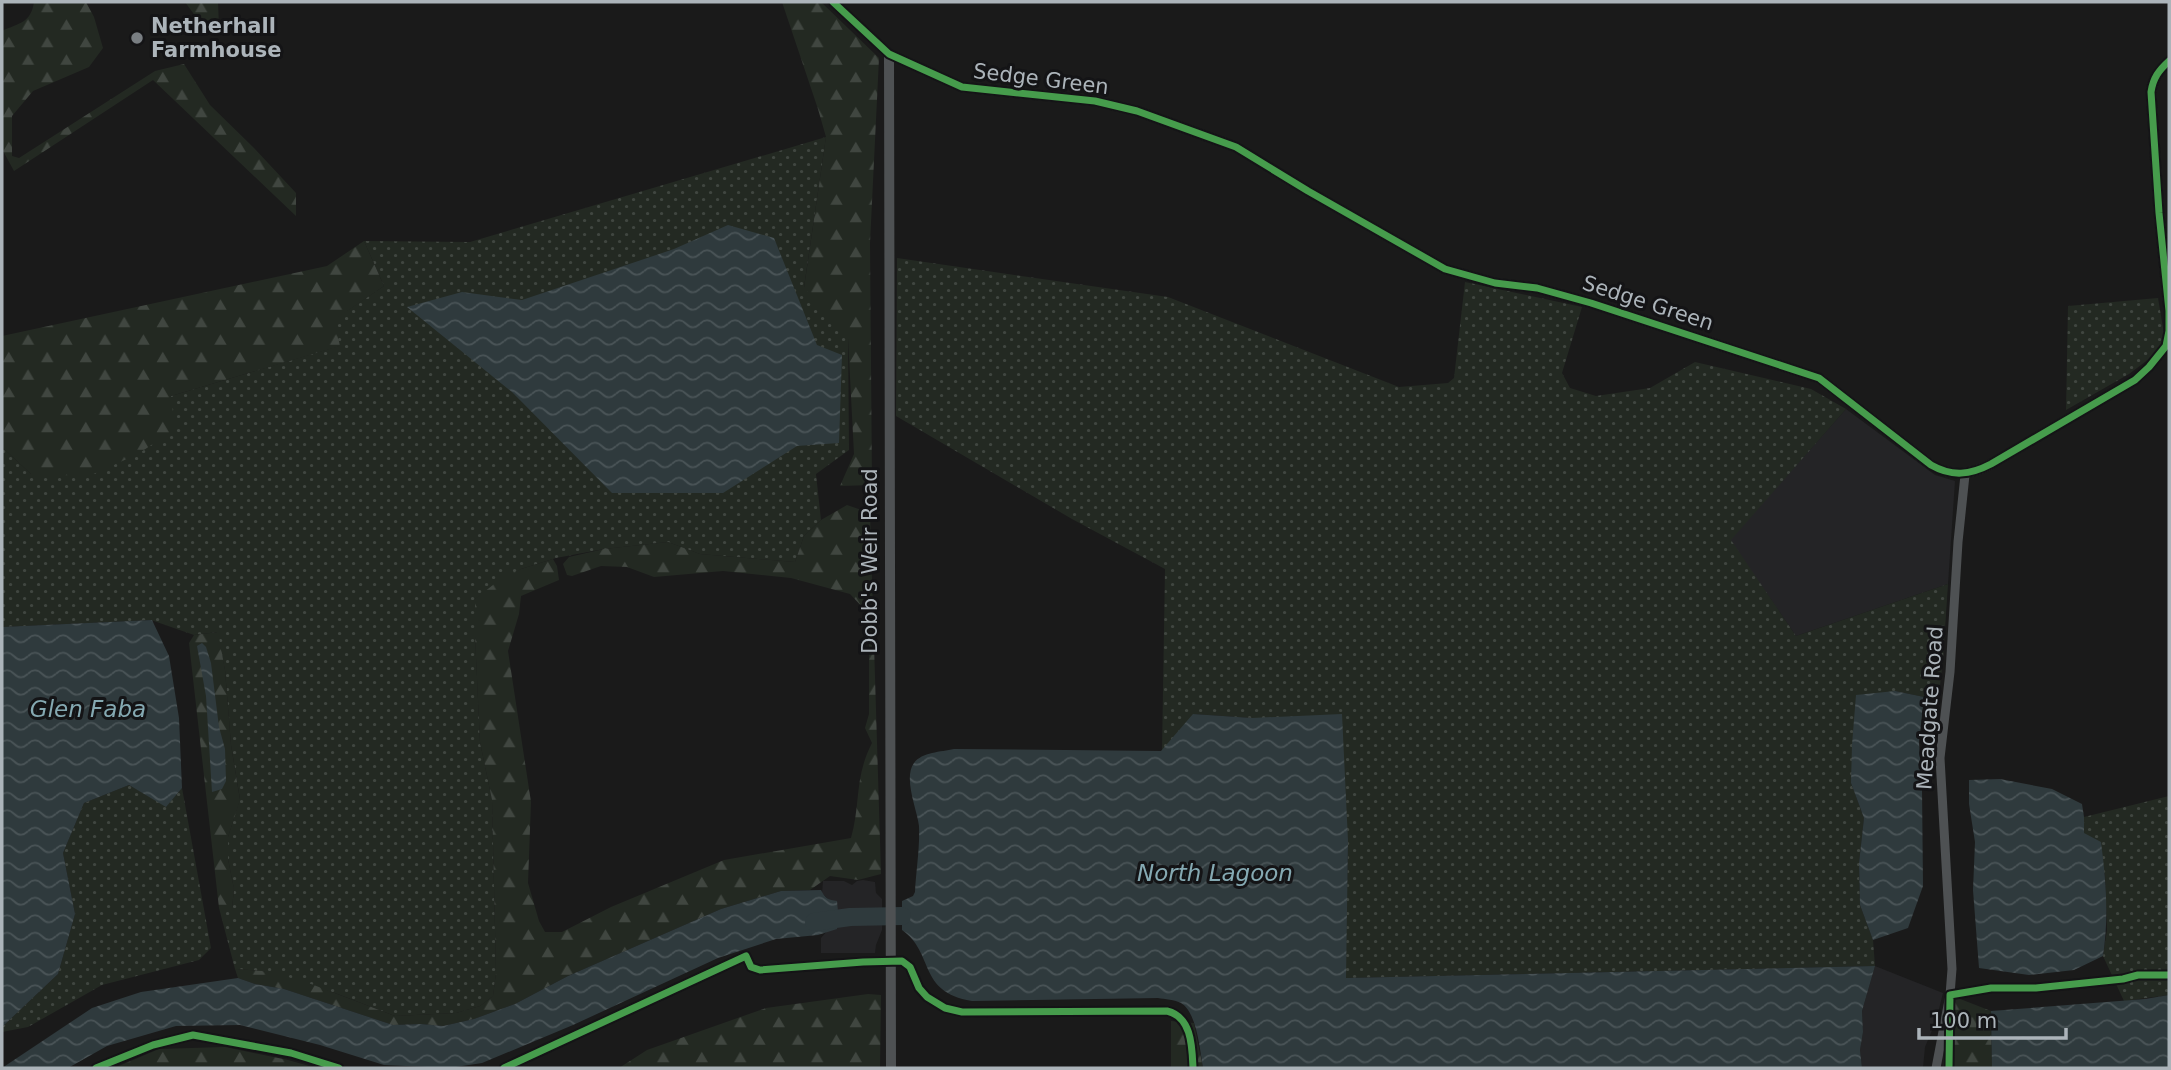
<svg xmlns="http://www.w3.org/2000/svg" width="2171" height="1070" font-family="'DejaVu Sans',sans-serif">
<defs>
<pattern id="green-dots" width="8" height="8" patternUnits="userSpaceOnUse" patternTransform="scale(1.75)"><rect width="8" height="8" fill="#232922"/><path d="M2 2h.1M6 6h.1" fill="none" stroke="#404640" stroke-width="1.8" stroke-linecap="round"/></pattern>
<pattern id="forest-firs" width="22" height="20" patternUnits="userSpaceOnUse" patternTransform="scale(1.75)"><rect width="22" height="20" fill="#232922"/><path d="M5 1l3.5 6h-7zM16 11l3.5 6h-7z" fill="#404640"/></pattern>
<pattern id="water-waves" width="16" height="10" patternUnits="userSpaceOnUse" patternTransform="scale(1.75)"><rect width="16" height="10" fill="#2f3a3d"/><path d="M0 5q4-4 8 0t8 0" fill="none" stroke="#4a5457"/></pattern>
</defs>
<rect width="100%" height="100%" fill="#1a1a1a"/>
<path fill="#242426" d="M1846,409L1935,475L1955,481L1948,584L1796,636L1730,540Z
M863,880L875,882L876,893L882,899V930L876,945L875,953H821V938L827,931L837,928L834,914L835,913L829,900L822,893L823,881H844L852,885L857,881Z
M1875,966L1943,993L1936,1021L1925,1047L1923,1068H1862L1860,1050L1863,1032L1862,1011Z"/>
<path fill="url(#green-dots)" d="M826,137L804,287L848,333L849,450L816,474L821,520L804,536L795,562L700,554L668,542L604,549L556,558L521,569L475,599V636L480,742L492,800L496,973L493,996L480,1006L456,1013L395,1016L335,993L262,971L235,969L219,908H232L234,889L228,859V837L240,799L231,745L225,670L217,632L194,635L151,620L2,627V447L31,474L171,396L339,346L333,320L384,286L364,241L470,242Z
M897,258L1168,297L1399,387L1448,383L1454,378L1465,282L1582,307L1562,373L1570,388L1596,396L1650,388L1695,362L1811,389L1846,409L1731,540L1796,636L1948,584L1943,659L1939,694L1924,697L1895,691L1851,783L1864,818L1859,863L1860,905L1873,940L1875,966L1345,978L1348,841L1252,718L1194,714L1162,751L1165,569L1072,519L896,416Z
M2158,298L2166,346L2129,374L2066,410L2068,306Z
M129,785L166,806L182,788L211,948L199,960L102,985L28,1027L2,1032V1027L58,974L75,914L63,853L84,803Z
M2169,796V995L2124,1001L2103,956L2107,930L2105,874L2084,833V817Z"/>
<path fill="url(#forest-firs)" d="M34,2H86L94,17L103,48L89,67L33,91L12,116V156L19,158L155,71L184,64L210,105L254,148L296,193V216L153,80L14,171L2,149V31C19,23 31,23 34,2Z
M185,2H218L219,27L211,30L196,17Z
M782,2H821L879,58L870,243L872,485L840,486L854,454L848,338L804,288L826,137L818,109Z
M364,241L384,286L334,320L340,346L171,396L175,429L138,454L89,476L31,474L2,447V336L327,266Z
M847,505L870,513L881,874L858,880L830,876L810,890L781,891L721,909L568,976L515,1004L474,1019L443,1026L421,1024L393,1025L284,989L255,984L238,978L235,969L262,971L281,975L311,984L395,1016L456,1013L480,1006L493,996L496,973L492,800L480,742L475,636V599L502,578L521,569L553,559L557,566L559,580L521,596L519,614L508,651L531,802L528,883L539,921L545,932H562L611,907L724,860L851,838C861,803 854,778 872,743L865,728L869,714V646L867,612L850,594L791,578L723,571L654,577L627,567L601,566L572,576L567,575L563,564L569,557L604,549L668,542L700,554L795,562L804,536L821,520Z
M218,632L225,670L231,745L240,800L228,837V859L234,889L232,908H219L189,643L194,635Z
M868,994L881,995L880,1068H619L647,1050L766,1008Z
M1950,995L1991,1011L1992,1068H1943L1945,1028Z
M1171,1021L1194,1023L1203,1068H1171Z
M225,1047L288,1060L316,1068H114L159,1049Z"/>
<path fill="url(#water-waves)" d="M728,225L774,238L817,345L842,355L839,443L797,446L723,493H612L512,392L407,307L462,292L522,300L674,249Z
M152,620L169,656L179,718L182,788L166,807L129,785L84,803L63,853L75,914L58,974L2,1027V627Z
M202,643L206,647L211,663L219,727L225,749L226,781L222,789L212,792L206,696L197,646Z
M1895,691L1924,697L1919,742L1922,788L1923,886L1908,928L1873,940L1860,905L1859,863L1864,818L1851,783L1852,745L1856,695Z
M1193,714L1252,718L1342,714L1348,841L1346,978L1875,966L1862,1011L1863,1032L1860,1050L1862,1068H1203C1200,1051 1197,1012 1181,1003C1175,1000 1165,999 1158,998L972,1001C917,992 935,953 902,930V901L913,896L915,892C916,871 920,848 919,826C917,809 903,778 914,763C922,752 941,752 954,749L1161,751Z
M2000,779L2052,789L2082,804L2084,817V833L2101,842C2106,880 2109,917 2103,956L2074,970L2029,975L1979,968L1973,890L1975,842L1969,804V780Z
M821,890C825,898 828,900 837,901L838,912L834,915L837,920V929L818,935L776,939L718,958L573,1025L482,1063L449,1068L384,1065L320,1045L240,1025L176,1026L107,1046L68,1068H2L92,1008L141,992L238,978L255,984L284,989L393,1025L421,1024L443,1026L474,1019L515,1004L568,976L721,909L781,891Z
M2169,995V1068H1992L1991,1011L2145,999Z"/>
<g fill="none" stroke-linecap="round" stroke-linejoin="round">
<path stroke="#2f3a3d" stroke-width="18" d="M814,922L850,917L902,916"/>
<path stroke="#4e5153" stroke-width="9" d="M1936,1068L1950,995L1952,969L1940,758L1950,672L1958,542L1965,475"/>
<path stroke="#4e5153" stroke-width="10" d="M833,2L889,54L962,87L1095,101L1137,111L1236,147L1308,191L1445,269L1495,283L1537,288L1591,303L1819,378L1931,465C1952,477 1970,475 1991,464L2135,380L2149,367L2166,346L2169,331V311L2159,213L2151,92C2153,78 2159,70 2169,61
M889,54L891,1068"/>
<g stroke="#141416" stroke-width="11">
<path id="cycleway" d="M833,2L889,54L962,87L1095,101L1137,111L1236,147L1308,191L1445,269L1495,283L1537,288L1591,303L1819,378L1931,465C1952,477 1970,475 1991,464L2135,380L2149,367L2166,346L2169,331V311L2159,213L2151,92C2153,78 2159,70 2169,61
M96,1068L153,1045L193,1035L291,1053L339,1068
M504,1068L746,956L751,967L760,970L863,962L902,961L910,967L919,988L927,997L945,1008L962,1012L1167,1011C1192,1017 1192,1047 1193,1068
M1949,1068L1950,995L1991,988H2036L2123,979L2138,975H2169"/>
</g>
<use href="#cycleway" stroke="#469c4c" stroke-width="7"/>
</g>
<circle fill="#797e82" stroke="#141416" stroke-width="2.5" cx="137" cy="38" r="7"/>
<g text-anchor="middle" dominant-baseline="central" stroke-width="6" stroke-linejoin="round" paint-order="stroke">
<g font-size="21" font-weight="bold" fill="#acb4ba" stroke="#141416" text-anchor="start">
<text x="151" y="26">Netherhall<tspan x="151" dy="24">Farmhouse</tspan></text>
</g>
<g font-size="21" fill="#acb4ba" stroke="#141416">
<text transform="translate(1041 79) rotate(7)">Sedge Green</text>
<text transform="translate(1648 303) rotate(18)">Sedge Green</text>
<text transform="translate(870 561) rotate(-90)">Dobb's Weir Road</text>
<text transform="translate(1930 708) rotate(-86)">Meadgate Road</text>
</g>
<g font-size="23" font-style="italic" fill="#85a9b2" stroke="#141416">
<text x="88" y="709">Glen Faba</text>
<text x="1215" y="873">North Lagoon</text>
</g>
</g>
<rect width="2171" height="1070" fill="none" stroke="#acb4ba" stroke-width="7"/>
<path d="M1919 1028v10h147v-10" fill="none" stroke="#acb4ba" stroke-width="3.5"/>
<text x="1930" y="1028" font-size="21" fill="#acb4ba" stroke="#141416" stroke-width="5" paint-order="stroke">100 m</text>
</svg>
